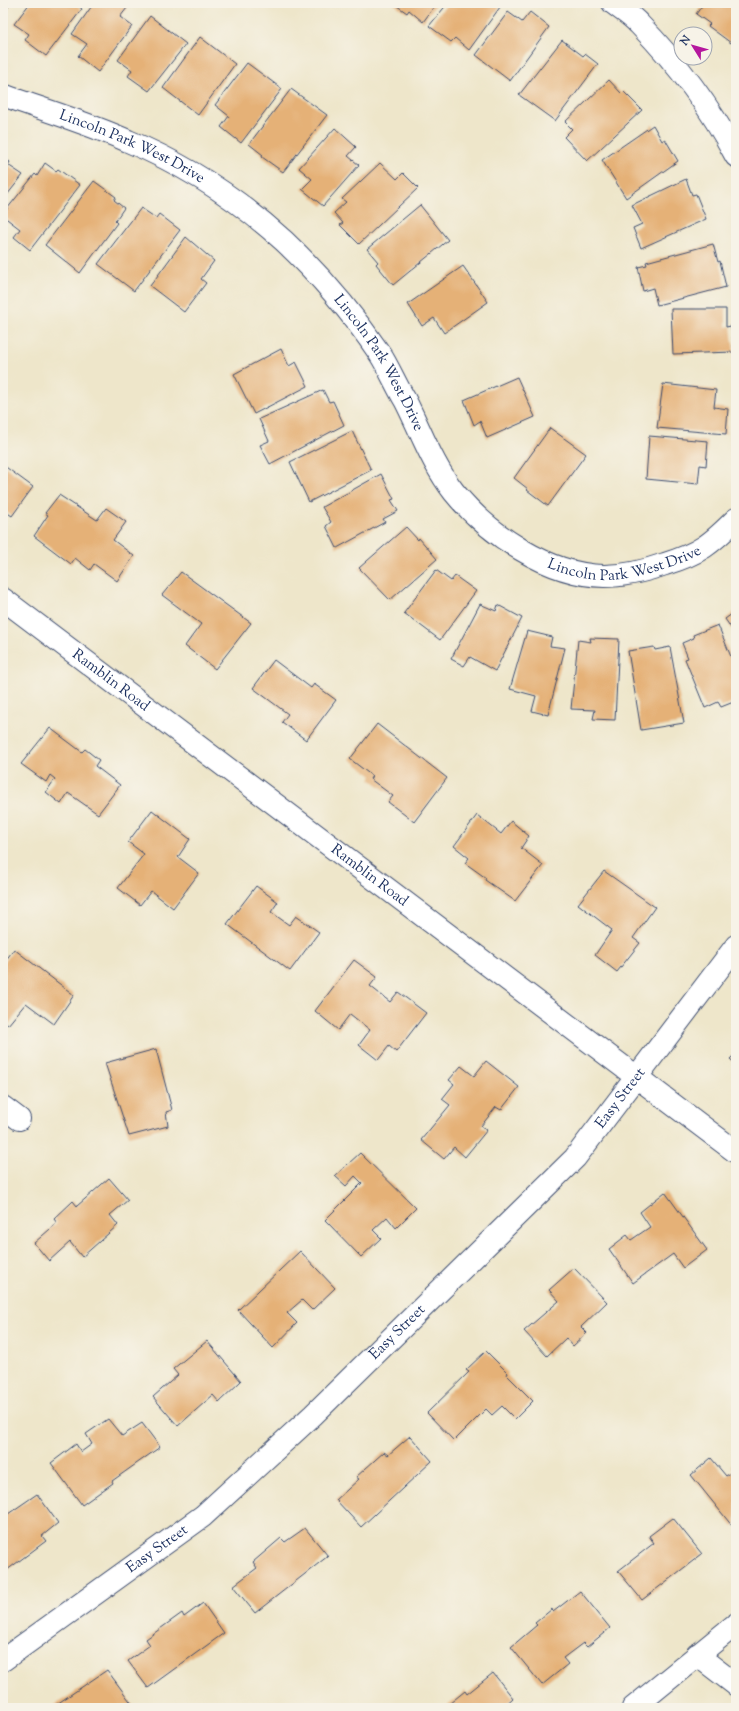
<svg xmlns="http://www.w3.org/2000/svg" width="739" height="1711" font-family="'Sorts Mill Goudy',serif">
<rect width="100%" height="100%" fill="#f7f3e8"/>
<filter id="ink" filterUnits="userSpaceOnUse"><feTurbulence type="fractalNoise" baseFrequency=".025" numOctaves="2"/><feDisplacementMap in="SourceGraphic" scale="8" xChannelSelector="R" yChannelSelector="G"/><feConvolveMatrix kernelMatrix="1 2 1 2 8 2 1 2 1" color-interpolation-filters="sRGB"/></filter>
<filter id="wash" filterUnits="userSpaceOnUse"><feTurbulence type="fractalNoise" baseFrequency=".012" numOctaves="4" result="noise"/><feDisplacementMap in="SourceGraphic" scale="16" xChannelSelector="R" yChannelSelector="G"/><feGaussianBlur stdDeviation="0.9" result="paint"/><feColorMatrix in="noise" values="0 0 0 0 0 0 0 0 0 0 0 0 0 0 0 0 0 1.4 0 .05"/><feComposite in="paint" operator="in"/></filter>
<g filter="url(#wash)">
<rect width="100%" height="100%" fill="#eee6ca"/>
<g id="blocks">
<path fill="#e5b177" d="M3,3H11L3,14Z
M30,3H75L82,9L46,56L25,40L29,34L14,24Z
M94,3H119L127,8L120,17L132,26L98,72L78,56L87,44L72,34Z
M393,3H437L423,22L409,10L407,13Z
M448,3H503L469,50L455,38L451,42L429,26Z
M704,3H736V37L731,43L708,26L710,24L696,14Z
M508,12L522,22L530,12L549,27L510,81L476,55Z
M150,16L186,44L149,91L128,76L132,70L118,60Z
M200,37L235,64L198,115L163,88Z
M562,40L583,56L585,54L598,64L555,121L519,95Z
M247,63L282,89L241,143L221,127L229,116L215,105Z
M609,80L621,93L623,91L642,110L587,161L564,137L572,129L565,122Z
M291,89L327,115L283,172L262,157L263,155L249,144Z
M653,125L662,141L665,139L678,161L626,198L602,160Z
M335,128L356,147L348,156L359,165L323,206L302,189L312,179L299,168Z
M3,157L10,162L8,165L23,175L3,200Z
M45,163L56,171L58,169L80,185L30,250L14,237L20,229L3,216V214L35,174L37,176Z
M380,163L397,179L403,173L418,188L359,244L340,225L343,223L334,213L346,202L342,199Z
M686,179L692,195L696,194L706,219L641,248L633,228L642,224L632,205Z
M94,181L116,197L114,200L124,208L115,221L117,223L80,273L45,245Z
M420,205L448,240L393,285L376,264L378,262L367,249Z
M141,208L156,218L159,214L180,230L134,291L98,264Z
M186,237L214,261L201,279L206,283L184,312L150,286Z
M713,244L718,262L720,261L726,287L657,305L653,288L643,291L638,267L647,265L646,262Z
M463,266L488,302L444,333L434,318L422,326L408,304Z
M671,309H726V327L731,326L734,352L673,354Z
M281,349L289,366L296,362L308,386L254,414L234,374Z
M517,377L535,417L487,438L480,421L474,425L464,400Z
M663,384L716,390L714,407L728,409L726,434L657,428Z
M323,390L329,402L333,401L344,425L270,464L260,445L269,441L259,419Z
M550,428L586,454L548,506L527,490L528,489L514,478Z
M352,431L371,470L309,502L290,462Z
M649,436L708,441L706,466L700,465L698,484L646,479Z
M3,465L33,487L12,516L3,510Z
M381,474L394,499L391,500L398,511L383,519L385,522L337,548L326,526L331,522L322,507Z
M59,495L97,520L106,508L126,522L113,540L134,556L117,581L94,564L90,570L75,558L71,564L34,536L48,515L45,513Z
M406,527L418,540L419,538L437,559L390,600L359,568Z
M436,570L451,581L455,576L476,591L440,640L404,613Z
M181,572L251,623L215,669L185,646L201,624L162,595Z
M480,604L496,611L498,605L522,618L495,671L470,657L464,666L451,659Z
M736,611V635L725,619Z
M718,625L736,669V701L721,707L718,702L705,708L685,659L688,658L682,643L694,638L693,635Z
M527,631L552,637L550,646L565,648L548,715L532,711L536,696L510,689Z
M590,638L619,639L615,720L593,719L595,710L571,709L578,640L591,642Z
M654,647L655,650L670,647L684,723L641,730L628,651Z
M274,660L311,688L314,684L336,700L306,740L282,722L288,714L253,688Z
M377,724L447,778L414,822L388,802L393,796L370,779L372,776L350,759Z
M50,728L82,752L85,749L99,760L95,766L120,785L98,814L68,793L61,804L46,792L55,779L50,775L46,782L21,764Z
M152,810L190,839L178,857L199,873L173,908L151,891L140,905L118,888L144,854L128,842Z
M477,815L501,834L511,821L529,836L521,848L543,865L515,901L485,880L486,878L465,863L469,858L454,846Z
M604,871L655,907L633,938L640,943L617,972L595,955L612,930L578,904Z
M256,886L278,902L271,912L289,925L296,916L319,932L290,971L227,924Z
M14,949L74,995L54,1024L26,1003L8,1025L3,1021V964Z
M354,960L377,977L370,986L390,1002L398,992L426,1013L396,1052L389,1046L378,1060L359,1045L370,1030L350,1014L338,1030L315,1011Z
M156,1049L172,1110L166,1112L168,1126L129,1136L105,1063Z
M736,1053V1064L730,1059Z
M486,1061L519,1087L501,1110L496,1107L481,1126L487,1130L465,1157L454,1147L444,1159L421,1140L450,1105L442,1099L454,1084L449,1080L461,1066L474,1076Z
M360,1153L416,1208L396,1228L387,1217L373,1230L381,1238L361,1257L325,1220L362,1183L355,1176L346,1186L335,1176Z
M109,1178L128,1200L110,1215L118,1225L82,1257L70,1242L49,1261L34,1243L57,1223L54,1219L73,1201L77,1206Z
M665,1192L707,1250L683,1268L673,1254L633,1283L609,1249L627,1235L631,1240L650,1227L640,1212Z
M300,1251L335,1288L312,1310L302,1300L287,1313L297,1323L273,1348L238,1310Z
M574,1268L607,1302L581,1327L587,1333L573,1346L566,1338L547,1356L524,1331L559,1301L549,1290Z
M207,1341L241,1381L219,1402L213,1395L178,1426L153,1397L178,1375L173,1369Z
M486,1351L508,1373L507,1375L533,1401L515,1419L502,1406L492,1415L486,1409L454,1441L427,1413L469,1372L466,1370Z
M108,1419L122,1436L142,1423L160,1447L112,1481L113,1483L82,1505L51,1463L76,1444L81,1452L92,1444L86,1434Z
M410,1436L432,1461L361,1527L336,1500L359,1479L356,1477L384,1452L388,1455Z
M711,1458L726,1476L735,1470L731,1465L736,1461V1524L733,1527L691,1475Z
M37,1494L58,1523L42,1536L46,1541L3,1573V1507L8,1514Z
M673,1518L702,1554L642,1600L618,1571L654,1543L649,1536Z
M305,1528L328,1556L255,1613L233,1586L257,1568L253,1562L281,1538L285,1542Z
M580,1591L610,1628L587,1647L583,1643L563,1658L568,1664L542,1685L511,1647L537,1625L535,1623L552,1609L553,1612Z
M203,1603L224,1633L148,1688L128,1661L150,1645L146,1639L182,1613L184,1617Z
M107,1670L135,1708H51Z
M493,1673L513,1698L502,1708H444L465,1691L467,1694Z"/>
</g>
</g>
<g filter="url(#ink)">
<use href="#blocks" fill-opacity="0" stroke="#3b4a6e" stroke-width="1"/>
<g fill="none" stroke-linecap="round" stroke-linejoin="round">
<g stroke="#3b4a6e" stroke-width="24">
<g id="minor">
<path d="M613,3C622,10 632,16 639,24C677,63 711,108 736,156"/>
<path id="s1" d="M3,95C44,110 88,123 128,141C186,165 238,199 284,241C320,275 352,313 380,354C389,368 396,385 405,400C421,431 432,464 454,492C488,534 548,575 604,576C625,576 645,571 665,564C678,560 692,555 704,547C716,539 726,529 736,519"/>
<path id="s2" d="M3,599L736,1152"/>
<path d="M3,1107L19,1119"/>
<path d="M697,1655L736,1685"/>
<path id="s3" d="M3,1660L203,1516L313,1415L575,1158L736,946"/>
<path d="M633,1708L736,1624"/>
</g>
</g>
<use href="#minor" stroke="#fff" stroke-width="22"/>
</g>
</g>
<g text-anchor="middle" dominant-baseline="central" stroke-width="4" stroke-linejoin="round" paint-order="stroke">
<g font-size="15" fill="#1b2f5e" stroke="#f7f3e8">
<text stroke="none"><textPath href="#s1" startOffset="139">Lincoln Park West Drive</textPath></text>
<text stroke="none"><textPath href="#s1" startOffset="475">Lincoln Park West Drive</textPath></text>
<text stroke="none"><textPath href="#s1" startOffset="823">Lincoln Park West Drive</textPath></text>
<text stroke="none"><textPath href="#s2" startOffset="135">Ramblin Road</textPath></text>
<text stroke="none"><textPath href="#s2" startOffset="459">Ramblin Road</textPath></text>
<text stroke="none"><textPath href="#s3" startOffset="838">Easy Street</textPath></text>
<text stroke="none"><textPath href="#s3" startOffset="514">Easy Street</textPath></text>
<text stroke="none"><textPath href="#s3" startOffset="190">Easy Street</textPath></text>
</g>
</g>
<rect width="739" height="1711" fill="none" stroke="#f7f3e8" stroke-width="16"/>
<g transform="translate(693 46) rotate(307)"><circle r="19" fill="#f7f3e8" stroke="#9fa5b1"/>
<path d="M0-3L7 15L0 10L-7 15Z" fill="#b5179e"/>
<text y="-6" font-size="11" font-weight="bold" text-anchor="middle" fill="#1b2f5e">N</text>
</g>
</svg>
